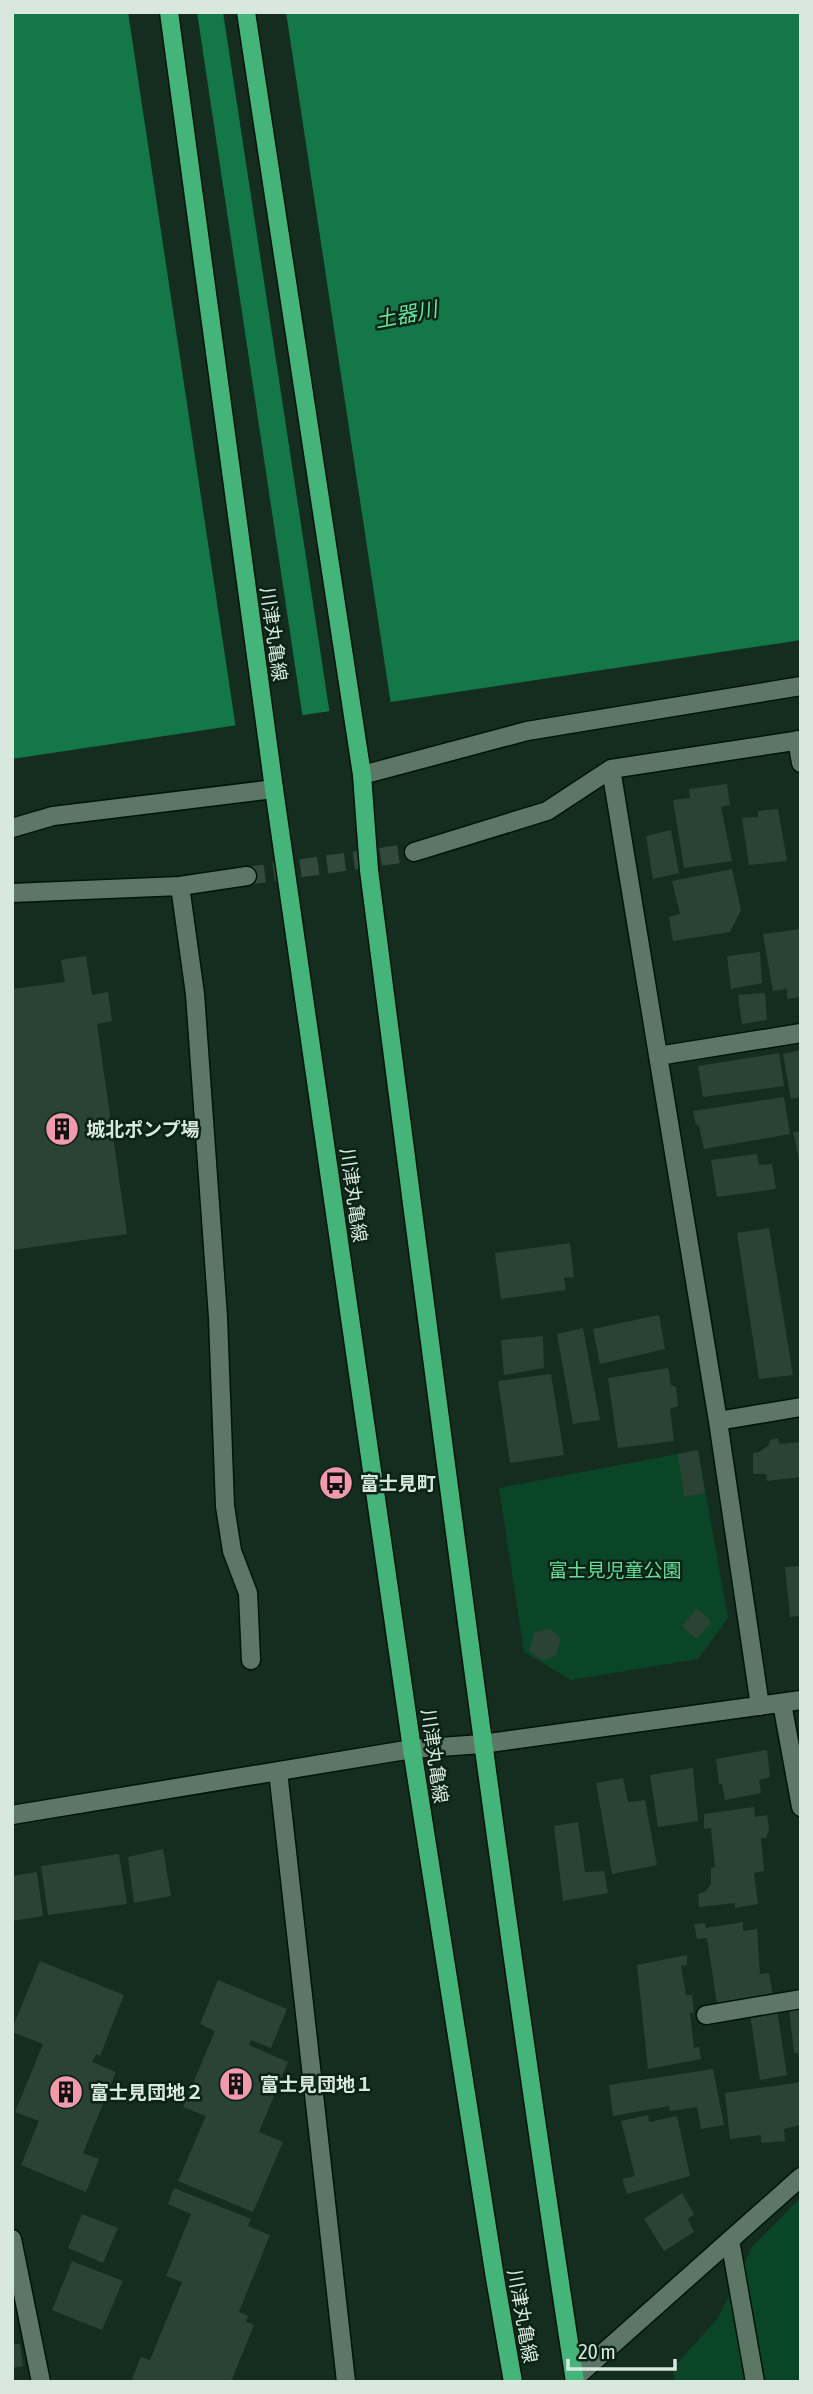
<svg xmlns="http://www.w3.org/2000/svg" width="813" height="2394" font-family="'Asap Condensed','Noto Sans JP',sans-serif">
<rect width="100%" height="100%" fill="#142d1e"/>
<path fill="#0b4528" d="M698,1450L728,1618L698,1659L571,1680L524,1652L499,1488Z
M801,2197V2382H675L673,2368L718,2318L753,2246Z"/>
<path fill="#137747" d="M12,12H801V640L12,759Z"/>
<path fill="#142d1e" d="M128,12H197L303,719L236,729Z
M223,12H286L391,705L330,715Z"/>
<path fill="#2a4334" d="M727,784L730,805L721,807L732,861L684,868L673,800L690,798L689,789Z
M778,809L787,861L749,865L742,818L758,817V811Z
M671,830L679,873L653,879L646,836Z
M732,869L741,910L730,932L673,941L669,917L680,914L672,881Z
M801,929V997L787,999V989L773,991L763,934Z
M760,952L762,983L731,989L727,956Z
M86,956L92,995L108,992L112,1021L97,1024L127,1234L12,1250V989L65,982L61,960Z
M765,993L767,1020L742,1024L738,995Z
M801,1050V1097L791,1099L783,1054Z
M779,1053L784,1086L703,1097L698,1066Z
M784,1097L790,1134L704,1149L699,1126L696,1125L693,1111Z
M801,1131V1164H800L793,1132Z
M757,1154L759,1165L772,1164L776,1189L717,1197L711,1160Z
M769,1228L793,1375L759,1379L737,1233Z
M570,1243L574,1277L564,1278L566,1290L501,1299L495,1253Z
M659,1315L665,1349L600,1364L593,1329Z
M583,1328L600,1420L573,1424L557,1334Z
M543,1336L544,1368L504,1375L501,1340Z
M668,1368L671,1385L676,1387L678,1406L670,1409L674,1441L618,1448L608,1378Z
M551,1374L564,1455L510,1463L498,1381Z
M778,1438L779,1444L801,1442V1477L767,1481L766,1474H753V1453L759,1452L769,1445L770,1440Z
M698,1450L705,1493L684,1497L678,1454Z
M801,1566V1616L790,1617L785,1567Z
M697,1608L712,1622L696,1639L682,1626Z
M550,1629L561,1638L556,1656L542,1660L529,1651L535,1632Z
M767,1750L770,1777L759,1780L761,1793L725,1800L722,1784H719L716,1759Z
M693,1768L698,1821L658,1827L650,1775Z
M623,1778L628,1802L645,1800L657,1865L612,1874L596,1783Z
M754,1807L755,1817L767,1815L769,1830L766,1838H761L764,1871L754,1873L758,1904L735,1908V1903L699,1907L698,1894L704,1892L711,1885V1868L715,1867L711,1828L704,1829V1814Z
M578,1822L585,1872L604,1871L608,1893L563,1901L554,1826Z
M163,1849L171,1896L134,1903L128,1857Z
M119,1854L127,1904L48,1915L41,1866Z
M37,1872L43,1916L12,1921V1876Z
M743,1922V1931L757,1929L760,1974L769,1973L773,1996L717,2004L707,1938L697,1939L694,1924L705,1923L706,1928Z
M687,1955V1965L681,1966L686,1995H692L694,2013H690L694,2048L699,2047L701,2059L648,2069L637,1965Z
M40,1961L124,1995L100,2056L96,2054L92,2062L116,2072L83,2153L99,2159L86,2192L21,2165L39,2121L15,2112L43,2044L12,2032V2029Z
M218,1980L287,2009L271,2048L251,2040L249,2045L288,2062L259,2132L283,2142L253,2212L178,2181L206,2116L183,2107L215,2031L200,2024Z
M801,2006V2058H799L798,2053H794L789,2008Z
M777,2010L787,2075L760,2080L750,2014Z
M713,2069L724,2125L701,2129L697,2107L670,2111L669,2106L613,2116L609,2085Z
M801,2082V2125L784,2129L785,2141L761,2143V2135L730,2139L725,2093Z
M648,2115L649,2122L677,2116L690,2176L627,2194L622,2179L635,2176L621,2121Z
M174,2188L251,2219L248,2226L270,2235L239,2312L248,2316L246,2322L254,2325L231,2382L224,2379L222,2382L209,2380L208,2382H131L141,2357L150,2360L182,2282L166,2276L191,2214L168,2204Z
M682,2193L694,2214L688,2219L694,2232L664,2251L644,2219Z
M82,2214L118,2228L103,2263L68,2248Z
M72,2261L123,2281L102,2330L52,2310Z
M12,2344H20L23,2366L12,2368Z"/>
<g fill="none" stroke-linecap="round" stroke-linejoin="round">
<path stroke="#32493b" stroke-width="18" stroke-dasharray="18 9" stroke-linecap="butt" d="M247,876L414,852"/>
<g stroke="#001508" stroke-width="21">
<path id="minor" d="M797,740L801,763
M611,769L718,1421L760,1706
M362,775L527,731L801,686
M12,828L53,816L274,789
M414,852L547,811L611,769L801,740
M180,886L195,994L218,1317L225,1506L232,1551L248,1593L251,1660
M12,893L180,886L247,876
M658,1056L801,1033
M718,1421L801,1407
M782,1703L801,1807
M278,1771L346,2382
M12,1815L412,1749L482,1744L801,1700
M706,2015L801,1999
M12,2239L41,2382
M730,2240L755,2382
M575,2378L801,2177"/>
</g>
<g stroke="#001508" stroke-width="21">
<path id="major" d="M169,12L274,789L412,1749L495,2278L513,2382
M246,12L362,775L369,870C434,1375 498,1879 575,2382"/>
</g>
<use href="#minor" stroke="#5c7765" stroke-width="18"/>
<use href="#major" stroke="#44b47b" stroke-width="18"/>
</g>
<defs>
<g id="building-disc" transform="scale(1.75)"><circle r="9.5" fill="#f29aac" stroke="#0a2315"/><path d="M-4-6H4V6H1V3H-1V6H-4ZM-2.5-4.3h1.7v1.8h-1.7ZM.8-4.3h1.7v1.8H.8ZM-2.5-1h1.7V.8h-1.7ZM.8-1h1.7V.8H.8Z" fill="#111"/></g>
<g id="bus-disc" transform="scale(1.75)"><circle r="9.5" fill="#f29aac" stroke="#0a2315"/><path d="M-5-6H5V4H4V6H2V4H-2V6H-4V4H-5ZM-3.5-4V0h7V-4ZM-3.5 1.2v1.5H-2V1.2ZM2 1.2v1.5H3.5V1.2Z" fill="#111"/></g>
</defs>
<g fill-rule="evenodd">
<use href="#building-disc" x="62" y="1129"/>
<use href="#bus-disc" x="336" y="1483"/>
<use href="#building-disc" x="236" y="2084"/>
<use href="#building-disc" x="66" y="2092"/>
</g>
<g text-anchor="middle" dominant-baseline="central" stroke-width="5" stroke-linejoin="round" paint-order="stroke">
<g font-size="19" fill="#d9e8de" stroke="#0a2315">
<text transform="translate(274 634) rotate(82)">川津丸亀線</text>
<text transform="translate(354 1195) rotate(82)">川津丸亀線</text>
<text transform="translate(435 1756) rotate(82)">川津丸亀線</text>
<text transform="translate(523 2316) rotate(80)">川津丸亀線</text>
</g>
<g font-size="19" font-weight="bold" fill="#d9e8de" stroke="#0a2315" text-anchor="start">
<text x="86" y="1129">城北ポンプ場</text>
<text x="360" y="1483">富士見町</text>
<text x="260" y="2084">富士見団地１</text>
<text x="90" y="2092">富士見団地２</text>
</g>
<g font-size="19" fill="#68de9b" stroke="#0a2315">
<text x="615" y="1570">富士見児童公園</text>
</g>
<g font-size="21" font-style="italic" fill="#6ae09d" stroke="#0a2315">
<text transform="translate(406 314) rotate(-11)">土器川</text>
</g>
</g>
<rect width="813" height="2394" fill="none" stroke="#d9e8de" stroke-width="28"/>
<path d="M568 2359v10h107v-10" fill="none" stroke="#d9e8de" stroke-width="3.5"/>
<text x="578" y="2359" font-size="21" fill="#d9e8de" stroke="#0a2315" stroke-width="5" paint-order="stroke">20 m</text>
</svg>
